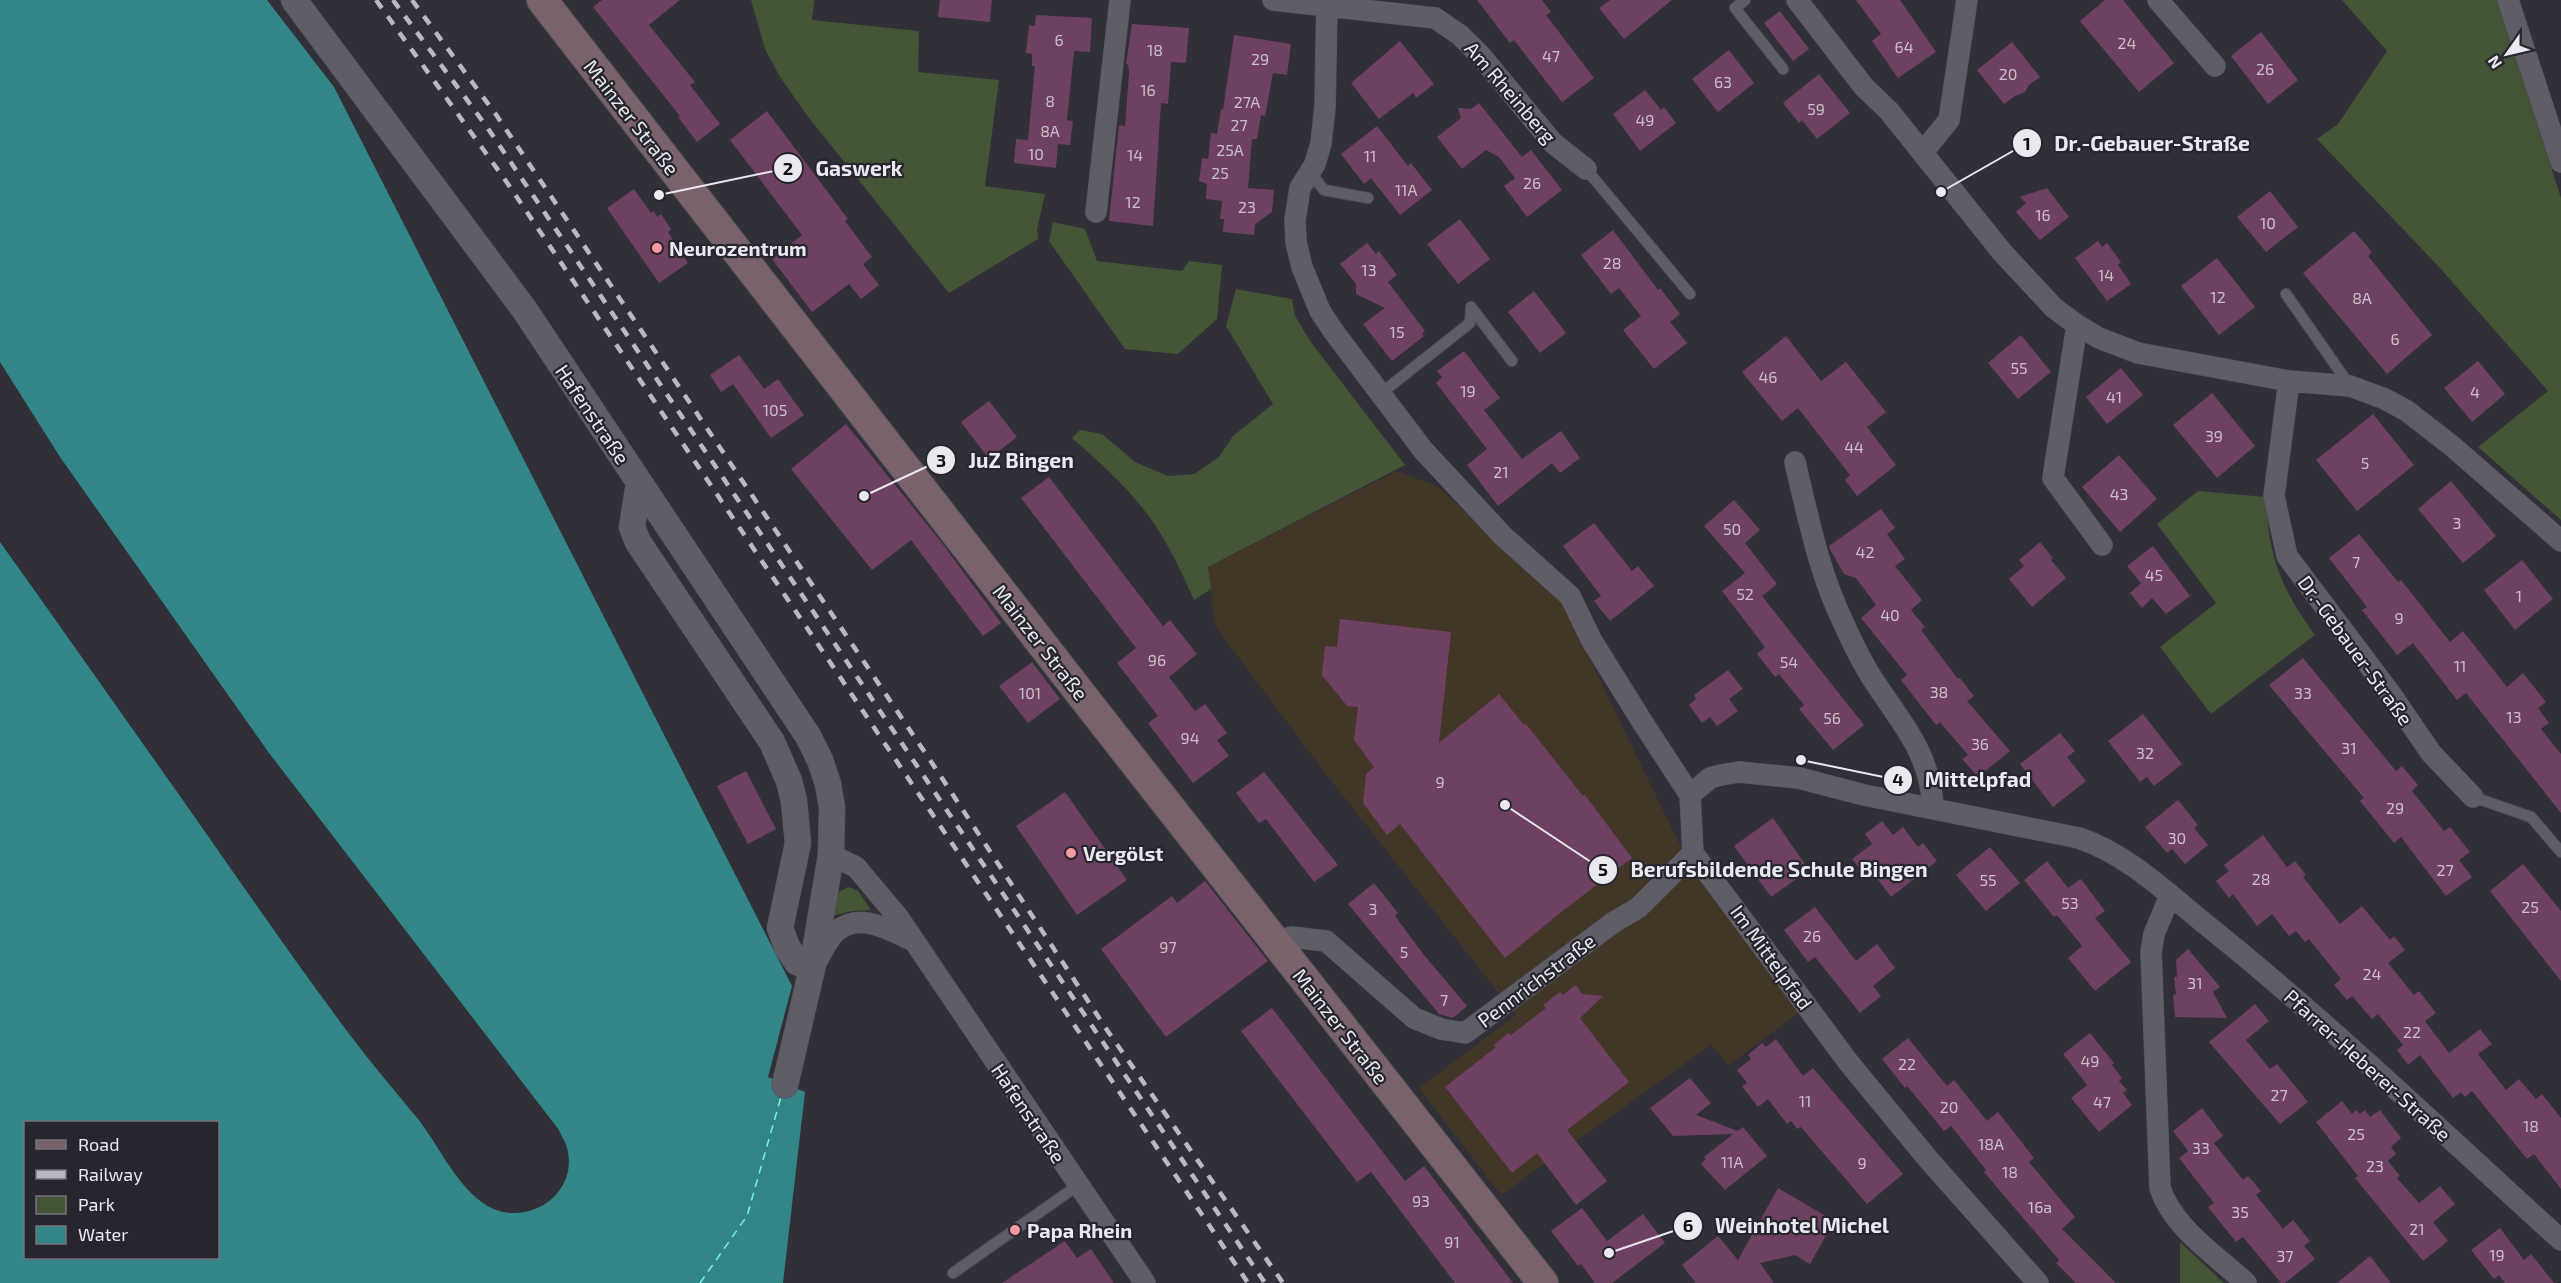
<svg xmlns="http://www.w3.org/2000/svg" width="2561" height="1283" font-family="'Exo 2',sans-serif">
<rect width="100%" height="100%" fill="#312f38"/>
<path fill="#423627" d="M1397,471L1437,486L1559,596L1678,841L1799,1013L1729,1065L1711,1045L1501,1195L1419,1088L1516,1015L1322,769L1215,626L1208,567Z"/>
<path fill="#435535" d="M751,0H814L812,20L919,31L918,72L999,80L985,186L1045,194L1037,229L1038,239L949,293L809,118L780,77L765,49Z
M2342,0H2497L2561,198V520L2478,447L2548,391L2440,268L2317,139L2338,124L2387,51Z
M1053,222L1085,229L1097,261L1182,271L1189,261L1222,265L1217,319L1178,354L1125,349L1049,241Z
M1236,289L1292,299L1295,316L1310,341L1405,465L1208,567L1211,589L1194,600C1181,572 1169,544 1150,518C1129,488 1099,462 1072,438L1080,430L1102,434L1135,462L1168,476L1194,474L1219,457L1233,436L1273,404L1226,326Z
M2198,491L2266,497C2268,556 2281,588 2315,635L2211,714L2160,647L2216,603L2157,524Z
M849,887L858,891L871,910L852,911L832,916L836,893Z
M2180,1242L2224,1283H2180Z"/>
<path fill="#328687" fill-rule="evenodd" d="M0,0H267L334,87L792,986L768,1077L805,1092L783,1283H0V542C53,616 105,690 158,765C222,855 284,947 350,1035C372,1064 395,1091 418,1119C439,1146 455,1183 483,1203C522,1231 580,1197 567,1148C566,1142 561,1136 559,1130L269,753L60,457L0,362ZM26,1122H218V1258H26Z"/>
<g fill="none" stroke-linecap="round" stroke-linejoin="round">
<path stroke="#77f1f1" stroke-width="1.5" stroke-dasharray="8 6" stroke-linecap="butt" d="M700,1283L747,1216L781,1097"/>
</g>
<path fill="#6e4163" d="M602,0H680L649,25L695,82L690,85L720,124L697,142L678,117L680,116L593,7Z
M940,0H992L990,22L938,17Z
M1477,0H1542L1551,12L1546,15L1594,78L1562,102L1514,40L1510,43Z
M1610,0H1672L1624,39L1599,8Z
M1856,0H1900L1936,52L1898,78L1872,41L1881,34Z
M2105,0H2123L2174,63L2139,92L2080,21Z
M1780,11L1809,49L1793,61L1764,23Z
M1036,15L1092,18L1090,52L1074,51L1067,120L1073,121L1070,145L1058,144L1056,168L1014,163L1016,139L1028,140L1035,66H1032V54L1026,53L1029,25L1035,26Z
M1132,24L1189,28L1186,63L1171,62L1168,104L1161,103L1153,226L1109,221L1119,125L1125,126L1129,73L1128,64H1126Z
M2261,32L2298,80L2268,104L2231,56Z
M1234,35L1291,44L1287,75L1273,73L1265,116L1261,115L1257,139H1252L1248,188L1274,190L1272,212L1255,224L1254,235L1223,232L1224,219H1220L1222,201L1206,199L1207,184L1199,181L1202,158L1208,159L1211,133L1217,134L1221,109L1223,110Z
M1400,41L1434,84L1416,98L1413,93L1379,119L1351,83Z
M2012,42L2040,77L2029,85L2025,92L2015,96L2004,104L1977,70Z
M1729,50L1754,83L1718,112L1692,79Z
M1819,74L1850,113L1817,139L1802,120L1799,123L1783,103Z
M1645,90L1661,110L1664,107L1676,123L1640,151L1613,114Z
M1479,103L1522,157L1531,150L1562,190L1527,217L1504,186L1515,178L1499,157L1486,150L1462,169L1437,137L1461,118L1458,108L1471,109Z
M767,111L848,219L845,221L872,257L863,264L879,285L861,299L849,284L812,312L772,259L802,235L730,140Z
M1377,126L1408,166L1411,163L1432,190L1400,215L1371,178L1364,184L1341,154Z
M2047,188L2069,217L2040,240L2016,212L2026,203L2020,197Z
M634,189L651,213L654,211L657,217L661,214L671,229L668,232L688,263L659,283L607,208Z
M2270,191L2298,227L2266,252L2237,217Z
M1460,219L1490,259L1458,284L1427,244Z
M1613,230L1658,290L1660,288L1680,314L1670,322L1687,343L1654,369L1623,330L1641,316L1619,288L1611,294L1581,255Z
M2354,231L2372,252L2368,256L2432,335L2387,374L2303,273Z
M2098,241L2102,247L2107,243L2121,262L2118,265L2131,284L2107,301L2075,258Z
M1367,243L1376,254L1379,251L1397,275L1388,282L1425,331L1422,334L1424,336L1392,361L1363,324L1385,308L1356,294V284L1340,264Z
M2217,258L2255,307L2219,335L2181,286Z
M1534,291L1566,333L1540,353L1508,312Z
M2021,335L2051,372L2018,399L1988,363Z
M1786,336L1821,381L1846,362L1886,412L1867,427L1896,465L1857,496L1845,480L1850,475L1798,408L1782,421L1742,372Z
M1464,351L1500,398L1484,410L1522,459L1561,431L1580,458L1560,473L1552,463L1498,506L1467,465L1487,449L1436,383L1442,377L1437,371Z
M739,355L764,389L778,379L804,415L771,438L733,384L721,392L710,375Z
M2478,361L2505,394L2472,422L2444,388Z
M2121,368L2143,395L2107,424L2086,397Z
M2212,393L2255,446L2217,478L2173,425Z
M989,401L1017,437L989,459L961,422Z
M2373,414L2414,465L2357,511L2316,460Z
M846,424L942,543L1001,623L983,636L911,540L872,570L791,469Z
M2119,455L2157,499L2120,532L2082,487Z
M1049,477L1163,626L1170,620L1197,654L1169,677L1195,711L1205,704L1227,733L1217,740L1229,756L1193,783L1148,723L1158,716L1117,663L1136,648L1021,498Z
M2451,481L2496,536L2463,563L2418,509Z
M1734,500L1760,530L1745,543L1777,584L1762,596L1864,725L1833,750L1799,709L1804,705L1779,674L1775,677L1757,654L1765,647L1722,591L1745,573L1704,526Z
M1881,509L1895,528L1887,534L1905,559L1895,566L1922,600L1911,610L1925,627L1921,630L1958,679L1960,678L1974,696L1967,701L2010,751L1978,777L1962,759L1968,755L1940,722L1936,725L1901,680L1907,675L1861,618L1876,605L1856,578L1844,574L1830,549L1829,546Z
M1594,523L1632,571L1638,566L1654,586L1610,621L1594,601L1601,596L1563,546Z
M2359,534L2398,582L2401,580L2450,642L2463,631L2507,687L2523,673L2546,702L2538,708L2549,723L2541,729L2561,754V813L2466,693L2457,700L2413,643L2397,655L2362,610L2367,607L2329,558Z
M2040,542L2053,558L2051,560L2066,578L2032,607L2009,579L2024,566L2019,560Z
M2153,546L2190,596L2166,614L2152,598L2142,608L2130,593L2141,583L2127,566Z
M2522,560L2553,599L2515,630L2484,590Z
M1340,619L1451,632L1439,743L1499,694L1524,725L1526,724L1583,796L1585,795L1632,858L1560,913L1505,958L1400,824L1387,835L1363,803L1366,774L1374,767L1354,740L1358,707L1347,706L1322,675L1325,646L1337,647Z
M2303,658L2396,771L2402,766L2418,785L2412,791L2444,831L2450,827L2470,852L2459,860L2472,877L2446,896L2401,837L2394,843L2360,801L2364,798L2269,685Z
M1032,662L1060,699L1028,723L999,686Z
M1728,670L1743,689L1729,699L1738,711L1717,726L1710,717L1702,723L1689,705L1696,699L1694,695Z
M2143,714L2182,764L2154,786L2147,777L2140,782L2108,741Z
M2060,733L2075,751L2067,757L2086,781L2053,807L2020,764Z
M746,771L776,829L748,844L717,786Z
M1264,772L1338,865L1314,882L1266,819L1259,823L1236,793Z
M1065,792L1127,880L1077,915L1016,826Z
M2178,800L2198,825L2194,828L2208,845L2185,864L2172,849L2167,853L2145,827Z
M1773,818L1809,870L1771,897L1734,846Z
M1882,821L1893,835L1903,827L1918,847L1923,843L1937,861L1891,897L1874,874L1868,879L1852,859L1872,844L1865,834Z
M2263,835L2287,867L2295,861L2306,875L2303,877L2340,924L2362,906L2390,940L2394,936L2405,950L2388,963L2414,995L2419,991L2436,1013L2425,1021L2449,1053L2480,1029L2492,1044L2478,1054L2506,1090L2519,1079L2536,1099L2542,1094L2561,1118V1189L2534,1154L2527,1159L2472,1091L2465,1097L2461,1092L2453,1098L2420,1055L2408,1065L2397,1050L2403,1045L2378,1014L2372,1019L2352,996L2347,1000L2334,985L2341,979L2309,939L2305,942L2296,931L2289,936L2272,914L2257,926L2233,894L2229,898L2216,881L2229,871L2224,865Z
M1990,847L2020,883L1986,911L1956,875Z
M2047,861L2068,888L2081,879L2105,911L2095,918L2131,962L2095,991L2068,958L2082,946L2057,915L2054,917L2024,880Z
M2523,864L2561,911V981L2490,891Z
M1205,881L1268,961L1166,1037L1101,949L1172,896L1177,903Z
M1374,883L1398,913L1395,916L1424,955L1467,1006L1453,1018L1439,1014L1348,904Z
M1815,907L1856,961L1877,944L1895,968L1873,986L1881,996L1860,1013L1815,957L1808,962L1784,930Z
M2188,949L2220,987L2213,992L2227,1018L2175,1017L2173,995L2176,994L2174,977H2177L2176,960Z
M1574,986H1577L1582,994L1603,996L1580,1018L1629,1082L1567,1130L1607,1181L1576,1205L1537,1153L1512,1173L1445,1087L1496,1047L1494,1045L1508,1033L1511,1035L1546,1008L1543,1005L1560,992L1563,995Z
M2255,1004L2269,1021L2246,1040L2270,1069L2277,1064L2308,1102L2280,1124L2209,1042Z
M1272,1008L1405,1181L1424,1166L1513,1283H1455L1371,1172L1357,1182L1241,1031Z
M2090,1033L2114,1063L2112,1065L2122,1078L2119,1081L2127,1090L2123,1093L2132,1105L2099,1132L2071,1098L2087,1085L2063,1054Z
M1908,1038L1947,1086L1954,1080L1987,1121L1998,1112L2034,1158L2029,1162L2075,1217L2062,1229L2116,1283H2076L2056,1263L2059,1260L1984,1172L1986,1170L1951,1126L1944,1131L1907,1086L1905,1088L1882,1059Z
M1776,1039L1803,1076L1813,1068L1903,1174L1867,1204L1801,1127L1797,1129L1791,1121L1787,1124L1768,1099L1758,1107L1742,1086L1747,1083L1737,1070L1751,1059L1748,1055L1762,1043L1766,1047Z
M1690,1078L1711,1103L1696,1115L1738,1131L1743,1127L1767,1156L1725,1190L1701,1164L1706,1159L1704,1157L1733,1134L1673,1136L1650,1108Z
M2342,1101L2352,1114L2356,1110L2360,1114L2365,1110L2370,1117L2380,1110L2401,1138L2391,1147L2396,1154L2388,1161L2400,1176L2397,1178L2419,1203L2440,1186L2455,1204L2433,1222L2448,1241L2423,1261L2355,1178L2358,1176L2316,1122Z
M2202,1108L2223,1136L2214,1143L2243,1180L2248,1176L2261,1191L2256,1195L2283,1229L2293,1220L2310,1241L2304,1246L2315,1259L2285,1283H2281L2243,1237L2236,1242L2208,1207L2214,1203L2179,1158L2188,1151L2173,1131Z
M1778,1188L1829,1218L1823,1228L1829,1230L1810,1264L1795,1255L1760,1263L1774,1283H1696L1682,1265L1718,1236L1738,1260Z
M1582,1208L1607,1241L1643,1214L1665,1243L1612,1283H1595L1581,1264L1578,1266L1551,1231Z
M2500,1228L2524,1260L2531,1254L2554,1283H2505L2499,1275L2494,1279L2471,1250Z
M1065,1241L1077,1258L1091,1249L1114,1283H1002Z
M2370,1256L2391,1283H2337Z"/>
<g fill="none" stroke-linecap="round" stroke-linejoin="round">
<g stroke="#4f4e55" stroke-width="12">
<path id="service" d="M1745,0L1735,8L1783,69
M1586,169L1690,294
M1310,172L1324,190L1368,198
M2286,294L2350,386
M1471,307L1512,361
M1380,394L1470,323L1471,307
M2473,797L2531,817L2561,852
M953,1273L1077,1186"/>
</g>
<g stroke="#4f4e55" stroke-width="22">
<path id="minor" d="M1273,0L1435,18L1460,35L1481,56L1553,143L1586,169
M1327,0L1325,107L1321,143L1315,164L1300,188L1295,220L1296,242L1302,267L1320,311L1334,332L1423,450L1503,536L1570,596L1592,641L1643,723L1690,795L1693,853L1849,1063L1928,1159L2038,1283
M1797,0L1864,87L1889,111L2002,252L2054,308L2077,325L2099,338L2138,353L2289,381L2350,386L2385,399L2407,411L2452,446L2561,541
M2158,0L2215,66
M2508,0L2561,162
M1923,152L1949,120L1967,0
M1096,212L1120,0
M2077,325L2053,478L2102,545
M2289,381L2274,496L2287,556L2390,693L2431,753L2473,797
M1795,462C1808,517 1819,573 1844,624C1853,644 1862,663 1874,681C1902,724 1930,753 1933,807
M1690,795L1710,778L1721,775L1739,772L1799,778L1864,795L2079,838C2129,855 2168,894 2209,927C2331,1025 2445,1135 2561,1240
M831,855L856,867L898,917L1145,1283
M2170,896L2154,934L2151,952L2160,1188C2173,1228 2216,1255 2246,1283
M1276,944L1291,937L1326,941L1414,1018L1441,1029L1465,1033L1614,922L1638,908L1693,853
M814,966C821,955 828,937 838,930C862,912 891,931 914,941"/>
</g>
<g stroke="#4f4e55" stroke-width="27">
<path id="tertiary" d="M294,0L524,309L808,736L820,760L828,784L832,808L831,855L812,969L785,1085
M639,483L632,527L638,542L772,742L789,781L794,801L798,843L780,928L787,947L797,962L812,969"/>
</g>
<g stroke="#4f4e55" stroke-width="32">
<path id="secondary" d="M542,0L1084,698L1543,1283"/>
</g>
<use href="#service" stroke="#5f5d67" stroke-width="10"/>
<use href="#minor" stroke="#5f5d67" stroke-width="21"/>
<use href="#tertiary" stroke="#5f5d67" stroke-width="26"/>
<use href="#secondary" stroke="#7a626d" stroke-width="30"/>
<path stroke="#bab9c0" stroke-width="4.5" stroke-dasharray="10 10" stroke-linecap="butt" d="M376,0L508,184L1248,1283
M393,0L487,127L1265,1283
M412,0L497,116L936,769L1107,1030L1283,1283"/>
</g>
<g fill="#f49aa0" stroke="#27252e" stroke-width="2">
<circle cx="657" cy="248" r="6"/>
<circle cx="1071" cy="853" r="6"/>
<circle cx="1015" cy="1230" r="6"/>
</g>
<g text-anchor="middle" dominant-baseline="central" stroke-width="4.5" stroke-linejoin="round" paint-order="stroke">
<g font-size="16" fill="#cbbfcc">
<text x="1059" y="39">6</text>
<text x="2127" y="42">24</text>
<text x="1904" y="46">64</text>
<text x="1155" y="49">18</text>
<text x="1551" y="55">47</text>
<text x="1260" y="58">29</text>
<text x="2265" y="68">26</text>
<text x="2008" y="73">20</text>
<text x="1723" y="81">63</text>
<text x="1148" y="89">16</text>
<text x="1050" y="100">8</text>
<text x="1247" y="101">27A</text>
<text x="1816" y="108">59</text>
<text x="1645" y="119">49</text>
<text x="1239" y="124">27</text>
<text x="1050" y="130">8A</text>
<text x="1230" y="149">25A</text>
<text x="1036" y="153">10</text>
<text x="1135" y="154">14</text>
<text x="1370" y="155">11</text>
<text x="1220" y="172">25</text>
<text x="1532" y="182">26</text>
<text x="1406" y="189">11A</text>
<text x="1133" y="201">12</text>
<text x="1247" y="206">23</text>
<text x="2043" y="214">16</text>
<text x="2268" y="222">10</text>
<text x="1612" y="262">28</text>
<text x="1369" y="269">13</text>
<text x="2106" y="274">14</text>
<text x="2218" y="296">12</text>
<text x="2362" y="297">8A</text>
<text x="1397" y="331">15</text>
<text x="2395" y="338">6</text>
<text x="2019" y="367">55</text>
<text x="1768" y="376">46</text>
<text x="1468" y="390">19</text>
<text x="2475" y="391">4</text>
<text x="2114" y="396">41</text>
<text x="775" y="409">105</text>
<text x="2214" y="435">39</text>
<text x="1854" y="446">44</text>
<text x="2365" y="462">5</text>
<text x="1501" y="471">21</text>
<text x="2119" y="493">43</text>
<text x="2457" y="522">3</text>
<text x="1732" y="528">50</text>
<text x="1865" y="551">42</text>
<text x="2356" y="561">7</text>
<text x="2154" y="574">45</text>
<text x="1745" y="593">52</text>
<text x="2519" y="595">1</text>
<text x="1890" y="614">40</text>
<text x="2399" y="617">9</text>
<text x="1157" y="659">96</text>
<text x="1789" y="661">54</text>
<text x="2460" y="665">11</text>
<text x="1939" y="691">38</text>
<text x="1030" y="692">101</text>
<text x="2303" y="692">33</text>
<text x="2514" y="716">13</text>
<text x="1832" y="717">56</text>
<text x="1190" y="737">94</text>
<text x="1980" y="743">36</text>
<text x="2349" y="747">31</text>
<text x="2145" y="752">32</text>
<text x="1440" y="781">9</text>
<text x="2395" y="807">29</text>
<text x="2177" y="837">30</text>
<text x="2445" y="869">27</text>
<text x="2261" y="878">28</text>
<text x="1988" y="879">55</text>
<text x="2070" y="902">53</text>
<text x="2530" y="906">25</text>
<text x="1373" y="908">3</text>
<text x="1812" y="935">26</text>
<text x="1168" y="946">97</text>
<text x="1404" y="951">5</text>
<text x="2372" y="973">24</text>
<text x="2195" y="982">31</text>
<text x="1444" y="999">7</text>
<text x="2412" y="1031">22</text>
<text x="2090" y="1060">49</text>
<text x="1907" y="1063">22</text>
<text x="2279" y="1094">27</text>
<text x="1805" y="1100">11</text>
<text x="2102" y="1101">47</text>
<text x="1949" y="1106">20</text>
<text x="2531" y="1125">18</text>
<text x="2356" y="1133">25</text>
<text x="1991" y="1143">18A</text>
<text x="2201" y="1147">33</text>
<text x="1732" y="1161">11A</text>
<text x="1862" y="1162">9</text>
<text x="2375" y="1165">23</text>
<text x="2010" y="1171">18</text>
<text x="1421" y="1200">93</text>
<text x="2040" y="1206">16a</text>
<text x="2240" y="1211">35</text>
<text x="2417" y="1228">21</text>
<text x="1452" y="1241">91</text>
<text x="2497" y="1254">19</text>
<text x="2285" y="1255">37</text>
</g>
<g font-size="20" fill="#eae9ef" stroke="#27252e">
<text transform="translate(1511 92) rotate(49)">Am Rheinberg</text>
<text transform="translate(632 117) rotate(52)">Mainzer Straße</text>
<text transform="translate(593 414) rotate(56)">Hafenstraße</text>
<text transform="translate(1041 642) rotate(52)">Mainzer Straße</text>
<text transform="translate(2356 650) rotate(54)">Dr.-Gebauer-Straße</text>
<text transform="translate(1772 957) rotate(54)">Im Mittelpfad</text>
<text transform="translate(1536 980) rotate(-37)">Pennrichstraße</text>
<text transform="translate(1341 1026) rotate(52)">Mainzer Straße</text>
<text transform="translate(2368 1065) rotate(42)">Pfarrer-Heberer-Straße</text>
<text transform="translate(1029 1113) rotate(56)">Hafenstraße</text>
</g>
<g font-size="20" font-weight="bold" fill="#eae9ef" stroke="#27252e" text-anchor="start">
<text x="669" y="248">Neurozentrum</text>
<text x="1083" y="853">Vergölst</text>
<text x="1027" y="1230">Papa Rhein</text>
</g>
</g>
<path fill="none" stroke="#eae9ef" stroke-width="2" d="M1941 192L2027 143M659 195L788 168M864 496L941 460M1801 760L1898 780M1505 805L1603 870M1609 1253L1688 1226"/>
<g fill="#eae9ef" stroke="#27252e" stroke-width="2">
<circle cx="1941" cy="192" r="6"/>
<circle cx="659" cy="195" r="6"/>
<circle cx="864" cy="496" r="6"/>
<circle cx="1801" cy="760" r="6"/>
<circle cx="1505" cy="805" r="6"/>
<circle cx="1609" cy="1253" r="6"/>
<circle cx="2027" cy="143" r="15"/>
<circle cx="788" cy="168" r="15"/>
<circle cx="941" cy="460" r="15"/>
<circle cx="1898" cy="780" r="15"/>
<circle cx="1603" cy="870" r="15"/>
<circle cx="1688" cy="1226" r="15"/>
</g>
<g font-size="18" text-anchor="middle" font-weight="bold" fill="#111">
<text x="2027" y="150">1</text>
<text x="788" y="175">2</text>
<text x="941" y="467">3</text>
<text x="1898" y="786">4</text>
<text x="1603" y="876">5</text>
<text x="1688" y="1232">6</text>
</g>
<g font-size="21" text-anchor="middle" font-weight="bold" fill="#eae9ef" stroke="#27252e" stroke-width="4.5" stroke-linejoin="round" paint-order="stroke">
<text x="2152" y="151">Dr.-Gebauer-Straße</text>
<text x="859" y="176">Gaswerk</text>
<text x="1021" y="468">JuZ Bingen</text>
<text x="1978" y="787">Mittelpfad</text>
<text x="1779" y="877">Berufsbildende Schule Bingen</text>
<text x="1802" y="1233">Weinhotel Michel</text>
</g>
<rect x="24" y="1121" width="195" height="138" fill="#27252e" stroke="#75737b" stroke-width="1.5"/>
<rect x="36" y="1140" width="30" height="9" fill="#7a626d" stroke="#75737b" stroke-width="1.5"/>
<text x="78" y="1151" font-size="18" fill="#eae9ef">Road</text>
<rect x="36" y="1170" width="30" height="9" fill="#bab9c0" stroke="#75737b" stroke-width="1.5"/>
<text x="78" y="1181" font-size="18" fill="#eae9ef">Railway</text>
<rect x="36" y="1196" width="30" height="18" fill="#435535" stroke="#75737b" stroke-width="1.5"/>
<text x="78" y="1211" font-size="18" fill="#eae9ef">Park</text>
<rect x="36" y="1226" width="30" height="18" fill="#328687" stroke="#75737b" stroke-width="1.5"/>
<text x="78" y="1241" font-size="18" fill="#eae9ef">Water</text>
<g transform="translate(2507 54) rotate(236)" stroke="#27252e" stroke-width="4.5" paint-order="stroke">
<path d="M0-4.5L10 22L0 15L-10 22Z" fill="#eae9ef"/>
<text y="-9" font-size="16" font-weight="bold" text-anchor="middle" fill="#eae9ef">N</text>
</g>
</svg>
